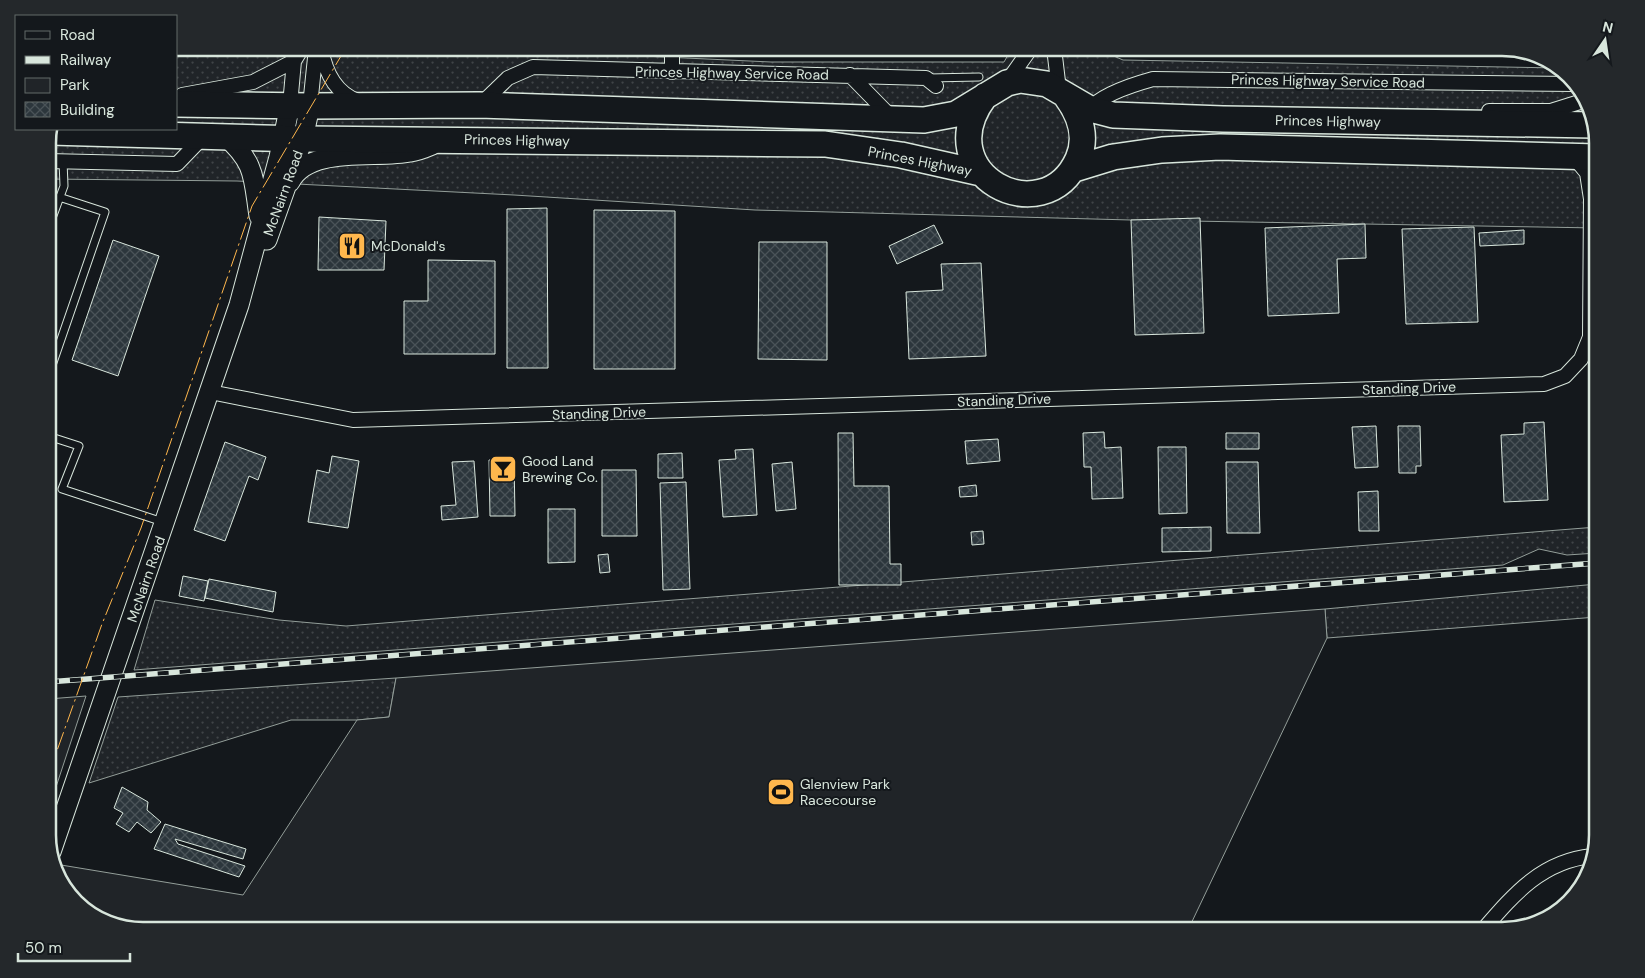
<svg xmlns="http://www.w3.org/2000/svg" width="1645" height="978" font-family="'DM Sans',sans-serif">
<defs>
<pattern id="grass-dots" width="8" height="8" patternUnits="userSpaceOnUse" patternTransform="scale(1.25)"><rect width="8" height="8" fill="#202428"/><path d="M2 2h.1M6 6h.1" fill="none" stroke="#404447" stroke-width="1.8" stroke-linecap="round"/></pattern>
<pattern id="building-cross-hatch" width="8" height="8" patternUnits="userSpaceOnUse" patternTransform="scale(1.25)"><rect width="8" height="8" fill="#2c363c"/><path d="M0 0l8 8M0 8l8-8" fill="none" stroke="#4a5358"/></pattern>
</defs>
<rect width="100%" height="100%" fill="#14181c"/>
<path fill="url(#grass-dots)" stroke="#939e99" d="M176,48H471L771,62H1004L1012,48H1095L1123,60L1558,68L1585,95L1597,137V228L1131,220L755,210L514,195L237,181L48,179V137L176,129Z
M1597,527V553L1567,555L1539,549L1503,565L134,670L155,600L279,620L346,626Z
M1597,584V617L1327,638L1325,609Z
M396,678L389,717L357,720H291L89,783L118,697Z
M48,785L56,787L48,810Z"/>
<path fill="#202428" stroke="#939e99" d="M1325,609L1327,638L1188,930H143L95,918L60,883L55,864L243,895L357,720L389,717L396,678Z
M86,696L56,787L48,785V699Z"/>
<path fill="url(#building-cross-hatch)" stroke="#d8e6dc" d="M1184,48H1204V49H1184Z
M547,208L548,368H507V209Z
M594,210L675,211V369H594Z
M319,217L386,221L384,270H318Z
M1200,218L1204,333L1135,335L1131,220Z
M1365,224L1366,258L1337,259L1339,313L1268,316L1265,228Z
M934,225L943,243L897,264L889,246Z
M1474,227L1478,322L1406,324L1402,229Z
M1524,230V244L1480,246L1479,233Z
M113,240L159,256L118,376L72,360Z
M759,242H827V360L758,359Z
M428,260L495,261V354H404V301H428Z
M981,263L986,356L909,359L906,292L943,290L941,264Z
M1544,422L1548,500L1504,502L1501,435L1524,434V423Z
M1376,426L1378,467L1355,468L1352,427Z
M1398,426H1420L1421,466H1416V473H1399Z
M1104,432L1105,448L1121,447L1123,498L1092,499L1091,467H1084L1083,433Z
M838,433H853L854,486H889L890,564H901V585H839Z
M1226,433H1259V449H1226Z
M998,439L1000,461L967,464L965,441Z
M225,442L266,457L258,480L249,476L225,541L194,530Z
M1158,447H1186L1187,513L1159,514Z
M753,449L757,515L723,517L719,460L736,459L735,450Z
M682,453L683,478H658V454Z
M332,456L359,461L348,528L308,522L317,470L329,473Z
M514,459L515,516H490L489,460Z
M474,461L478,517L442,520L441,506L456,505L452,462Z
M792,462L796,509L776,511L772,464Z
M1226,462H1258L1260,533H1227Z
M602,470H636L637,536H602Z
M686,482L690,589L663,590L660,483Z
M976,485L977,496L960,497L959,487Z
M1378,491L1379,531H1359L1358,492Z
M548,509H575V562L548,563Z
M1211,527V551L1162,552V528Z
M983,531L984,544L972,545L971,532Z
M608,554L610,572L600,573L598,555Z
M183,576L208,581L204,601L179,596Z
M209,579L276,592L273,612L205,598Z
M122,787L148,802L147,810L161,822L151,833L137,822L129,832L116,824L123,813L114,808Z
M165,824L246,849L243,859L175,839L178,844L245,866L239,877L154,849Z
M140,925L185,926V930H140Z
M202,925L220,930H201Z"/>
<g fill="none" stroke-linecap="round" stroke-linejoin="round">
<g stroke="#d8e6dc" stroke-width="9">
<path id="lane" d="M929,78L979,77
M48,229L64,186L63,161
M48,377L105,212L59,197
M48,436L79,446L62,489L163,522"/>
</g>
<g stroke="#d8e6dc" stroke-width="16">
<path id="street" d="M321,48C325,71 335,93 358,101
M1054,48L1059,90
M672,72V48
M850,75L893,119
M1007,82L1031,48
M182,95L253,82L294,61
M290,105L294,61L302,48
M480,105L508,78L533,67L926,78L936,86
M310,106L316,48
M1090,109C1102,94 1135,84 1153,79L1574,84
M1489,111H1551L1586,100
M48,161L177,164L205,135
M210,392L353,420L1544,384L1565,376L1581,359L1590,337L1591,199L1587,173L1573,156
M1483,930C1514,894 1542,861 1592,856"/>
</g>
<g stroke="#d8e6dc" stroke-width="21">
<path id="secondary" d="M224,135C256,163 253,177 259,216
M290,182C308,145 377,159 410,152C418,151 425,148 432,145
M267,240L303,139L310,106
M51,852L239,305L279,157L290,105"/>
</g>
<g stroke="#d8e6dc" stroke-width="28">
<path id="highway" d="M985,96C926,174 1044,235 1078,159C1088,136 1080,115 1066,96
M176,104L310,106L479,105L924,120L956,114L1007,83L1020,80L1047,84L1090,109L1113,115L1223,119L1594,125
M50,132L303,139L825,144L901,155L981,173
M1074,169L1113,157L1162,150L1220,147L1597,157"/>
</g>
<use href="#lane" stroke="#14181c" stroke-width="7"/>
<use href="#street" stroke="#14181c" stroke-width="14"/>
<use href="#secondary" stroke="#14181c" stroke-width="19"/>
<use href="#highway" stroke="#14181c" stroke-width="25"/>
<g stroke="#d8e6dc" stroke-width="5.5">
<path id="rail" d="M48,682L1597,563"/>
</g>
<use href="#rail" stroke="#14181c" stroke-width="4" stroke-dasharray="11" stroke-linecap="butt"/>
<path stroke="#ffb74d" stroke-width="1" stroke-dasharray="18 4 2.5 4" stroke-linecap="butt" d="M48,776L102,624L141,528L252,206L341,56L344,48"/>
</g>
<defs>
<g id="restaurant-square" transform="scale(1.4375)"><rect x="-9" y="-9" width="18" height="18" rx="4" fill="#ffb74d" stroke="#14181c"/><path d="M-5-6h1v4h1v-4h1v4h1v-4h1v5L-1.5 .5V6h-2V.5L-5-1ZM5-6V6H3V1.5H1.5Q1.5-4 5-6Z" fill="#111"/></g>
<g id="bar-square" transform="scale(1.4375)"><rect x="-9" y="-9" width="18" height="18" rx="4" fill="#ffb74d" stroke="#14181c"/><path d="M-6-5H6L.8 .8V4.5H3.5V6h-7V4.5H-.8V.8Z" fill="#111"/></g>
<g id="stadium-square" transform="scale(1.4375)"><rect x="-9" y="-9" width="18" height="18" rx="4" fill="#ffb74d" stroke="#14181c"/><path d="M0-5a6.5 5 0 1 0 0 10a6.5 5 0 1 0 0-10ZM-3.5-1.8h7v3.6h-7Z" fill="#111"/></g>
</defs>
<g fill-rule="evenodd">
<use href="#restaurant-square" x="352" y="246"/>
<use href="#bar-square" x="503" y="469"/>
<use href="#stadium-square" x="781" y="792"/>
</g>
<g text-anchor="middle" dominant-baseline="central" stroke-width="4" stroke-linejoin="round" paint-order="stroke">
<g font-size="14" fill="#d8e6dc" stroke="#14181c">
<text transform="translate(732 73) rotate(1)">Princes Highway Service Road</text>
<text transform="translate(1328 81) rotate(1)">Princes Highway Service Road</text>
<text transform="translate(1328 121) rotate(1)">Princes Highway</text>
<text transform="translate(517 140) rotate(1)">Princes Highway</text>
<text transform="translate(920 161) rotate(11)">Princes Highway</text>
<text transform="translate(283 193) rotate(-70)">McNairn Road</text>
<text transform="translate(1409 388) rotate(-2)">Standing Drive</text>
<text transform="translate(1004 400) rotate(-2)">Standing Drive</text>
<text transform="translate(599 413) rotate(-2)">Standing Drive</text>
<text transform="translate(146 579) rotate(-71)">McNairn Road</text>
</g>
<g font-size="14" fill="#d8e6dc" stroke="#14181c" text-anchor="start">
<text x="371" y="246">McDonald's</text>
<text x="522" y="461">Good Land<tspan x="522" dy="16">Brewing Co.</tspan></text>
<text x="800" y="784">Glenview Park<tspan x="800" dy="16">Racecourse</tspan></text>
</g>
</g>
<path d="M0 0H1645V978H0ZM143 56H1502A87 87 0 0 1 1589 143V835A87 87 0 0 1 1502 922H143A87 87 0 0 1 56 835V143A87 87 0 0 1 143 56Z" fill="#24282b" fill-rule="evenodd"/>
<path fill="none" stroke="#d8e6dc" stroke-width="2.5" d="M143 56H1502A87 87 0 0 1 1589 143V835A87 87 0 0 1 1502 922H143A87 87 0 0 1 56 835V143A87 87 0 0 1 143 56Z"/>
<rect x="15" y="15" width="162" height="115" fill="#14181c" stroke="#626a69"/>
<rect x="25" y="31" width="25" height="8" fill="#14181c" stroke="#626a69"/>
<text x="60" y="40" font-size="15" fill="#d8e6dc">Road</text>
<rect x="25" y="56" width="25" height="8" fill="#d8e6dc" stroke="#626a69"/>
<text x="60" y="65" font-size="15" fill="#d8e6dc">Railway</text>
<rect x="25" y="78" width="25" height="15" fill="#202428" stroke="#626a69"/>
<text x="60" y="90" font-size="15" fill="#d8e6dc">Park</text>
<rect x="25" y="102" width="25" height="15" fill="url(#building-cross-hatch)" stroke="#626a69"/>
<text x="60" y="115" font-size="15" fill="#d8e6dc">Building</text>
<g transform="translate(1605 40) rotate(13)" stroke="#14181c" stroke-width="4" paint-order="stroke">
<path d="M0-4L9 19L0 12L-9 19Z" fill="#d8e6dc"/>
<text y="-8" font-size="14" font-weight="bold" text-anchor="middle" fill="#d8e6dc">N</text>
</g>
<path d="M18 953v8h112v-8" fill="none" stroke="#d8e6dc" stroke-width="2.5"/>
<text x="25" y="953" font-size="15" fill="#d8e6dc" stroke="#14181c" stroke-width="4" paint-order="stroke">50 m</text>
</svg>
